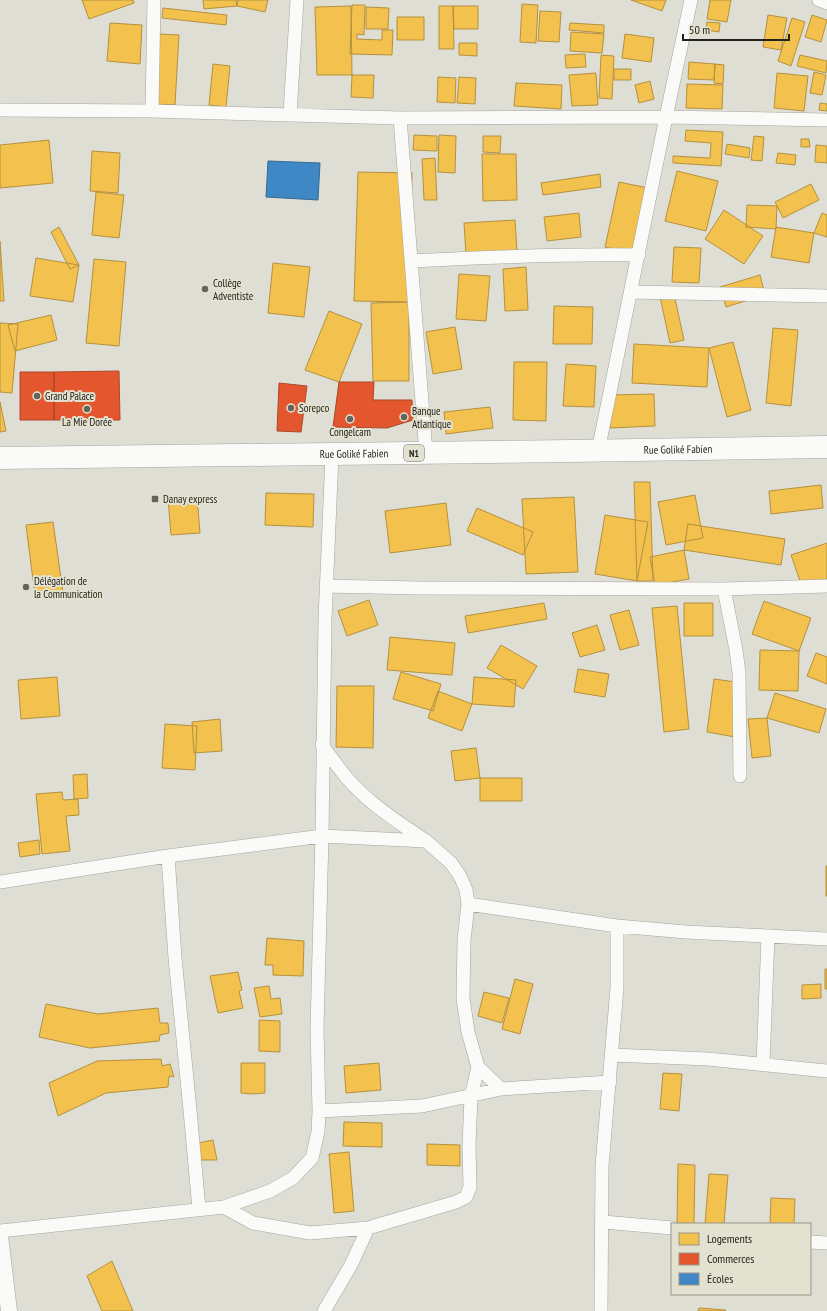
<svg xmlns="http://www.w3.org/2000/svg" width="827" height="1311" font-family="'PT Sans Narrow',sans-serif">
<rect width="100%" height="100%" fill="#dfded4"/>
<path fill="#f2c14e" stroke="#b4913f" d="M82,0H133L134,3L89,19Z
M203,0H236L237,6L204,9Z
M238,0H268L265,12L237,6Z
M631,0H666L662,11Z
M710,0H731L727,22L707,19Z
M522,4L538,5L536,43L520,42Z
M352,5H365L364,35L357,34V39L382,40V30H393L392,55L350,54Z
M351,6L352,75H317L315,7Z
M439,6H453L454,49H439Z
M453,6H478V29H454Z
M366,7L389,8L388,29H366Z
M163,8L227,15L226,25L162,18Z
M540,11L561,12L559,42L538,41Z
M768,15L787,18L781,50L763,47Z
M812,15L827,20L821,42L805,37Z
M397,17H424V40H397Z
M792,18L805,22L791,66L778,61Z
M707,22L720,23L719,32L706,30Z
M110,23L142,25L140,64L107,61Z
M570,23L604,25V33L569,30Z
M571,32L604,34L602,53L570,51Z
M159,34L179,35L175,105L155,104Z
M625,34L654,38L651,62L622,58Z
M459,43H477V56L459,55Z
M585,54L586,67L566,68L565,55Z
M601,55L614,56L612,99L599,98Z
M800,55L827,61L826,73L797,66Z
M689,62L715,64L714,80L688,79Z
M213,64L230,66L226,107L209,105Z
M715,64L724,65L723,84L714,83Z
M614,69H631V80H614Z
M814,72L826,75L822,95L810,93Z
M596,73L598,105L572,106L569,75Z
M777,73L808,76L804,111L774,108Z
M352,75H374L373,98L351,97Z
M438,77L456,78L455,103L437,102Z
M459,77L476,78L475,104L457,103Z
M650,81L654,99L639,103L635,85Z
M516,83L562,85L561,109L514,106Z
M687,84L723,85L722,109L686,108Z
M820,103L827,104V111L819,110Z
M686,130L723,132L721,166L673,163V156L710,158L711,143L685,141Z
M414,135L437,136V151L413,150Z
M439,135L456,136L455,173L438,172Z
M483,136H501L500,153L483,152Z
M754,136L764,137L762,161L751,160Z
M801,139H809L810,147H801Z
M49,140L53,183L0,188V145Z
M727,144L750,148L749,158L725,154Z
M816,145L827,146V163L815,162Z
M92,151L120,153L118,193L90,191Z
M778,153L796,155L795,165L776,163Z
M482,154H516L517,200L483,201Z
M435,158L437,200H424L422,159Z
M677,171L718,181L706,231L665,221Z
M358,172L412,173L409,302L354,301Z
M600,174L601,187L543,195L541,183Z
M619,182L653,189L639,255L605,247Z
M811,184L819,200L783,218L775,202Z
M96,192L124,195L119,238L92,235Z
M747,205L777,206L776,229L746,227Z
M724,210L763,236L744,264L705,239Z
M579,213L581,237L547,241L544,217Z
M822,213L827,215V237L814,233Z
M515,220L517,251L466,255L464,223Z
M59,227L79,265L70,269L51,232Z
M776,227L814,233L809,263L771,257Z
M0,241L4,301H0Z
M674,247L701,248L699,283L672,282Z
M36,258L79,265L73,302L30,296Z
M94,259L126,262L119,346L86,343Z
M273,263L310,267L304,317L268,313Z
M526,267L528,310L505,311L503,269Z
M459,274L490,276L486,321L456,319Z
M760,275L765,295L726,307L720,287Z
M674,294L684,340L670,343L660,297Z
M409,302V381H373L371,303Z
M554,306L593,307L592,344H553Z
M329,311L362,324L339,382L305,370Z
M51,315L57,340L15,351L8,325Z
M0,323L18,324L12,393L0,392Z
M455,327L462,369L433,374L426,332Z
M773,328L798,330L791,406L766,403Z
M733,342L751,410L727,417L709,348Z
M634,344L709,348L707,387L632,383Z
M514,362H547L546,421L513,420Z
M566,364L596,366L594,407L563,406Z
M654,394L655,426L610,428V395Z
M0,402L6,431L0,432Z
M490,407L493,428L446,434L444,412Z
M634,482H650L653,581H637Z
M821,485L823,508L771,514L769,491Z
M266,493L314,494L313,527L265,525Z
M695,495L703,538L666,545L658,502Z
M197,496L200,533L171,535L168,498Z
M574,497L578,572L526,574L522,499Z
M446,503L451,545L390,553L385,511Z
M477,508L533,532L523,555L467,531Z
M605,515L648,522L637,581L595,574Z
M53,522L63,592L35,596L26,525Z
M688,524L785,539L781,565L684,550Z
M827,543V579L802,587L791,555Z
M684,550L689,579L655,585L650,557Z
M369,600L378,625L347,636L338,611Z
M764,601L811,618L799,651L752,634Z
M544,603L547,619L468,633L465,616Z
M684,603H713V636H684Z
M677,606L689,729L664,732L652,608Z
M629,610L639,645L620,650L610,615Z
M597,625L605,650L580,657L572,633Z
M390,637L455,643L452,675L387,670Z
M501,645L537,666L523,689L487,668Z
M760,650L799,651L798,691L759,690Z
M816,653L827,657V684L807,676Z
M578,669L609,674L605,697L574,692Z
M401,672L441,684L433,711L393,699Z
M57,677L60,716L21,719L18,680Z
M474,677L516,680L514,707L472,704Z
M714,679L743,683L735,737L707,732Z
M337,686H374L373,748L336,747Z
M438,691L472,704L462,731L428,718Z
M775,693L826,709L819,733L767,718Z
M767,718L771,756L752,758L748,719Z
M220,719L222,751L194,753L192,722Z
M165,724L197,726L195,770L162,768Z
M476,748L480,778L455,781L451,751Z
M87,774L88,798L74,799L73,775Z
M480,778H522V801H480Z
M62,792L63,800L78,799L79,815L66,816L70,851L42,854L36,794Z
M39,840L40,854L20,857L18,843Z
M826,866H827V896H826Z
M267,938L304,941L303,976L273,975V965H265Z
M825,969H827V989H825Z
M238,972L242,990L239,991L243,1008L218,1013L210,976Z
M515,979L533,984L520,1034L502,1029Z
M821,984V998L802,999V985Z
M269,986L271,999L280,998L282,1014L260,1017L254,988Z
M484,992L509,998L502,1023L478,1016Z
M46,1004L98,1014L158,1008L160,1023H168L169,1033L160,1035L159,1041L90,1048L39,1037Z
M259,1020L280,1021V1052L259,1051Z
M161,1059L162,1066L170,1064L174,1077L169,1076L168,1087L106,1093L58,1116L49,1083L97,1061Z
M241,1063H265V1093L252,1094L241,1093Z
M379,1063L381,1090L346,1093L344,1066Z
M663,1073L682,1074L679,1111L660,1109Z
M344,1122L382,1123V1147L343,1146Z
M213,1140L217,1160H201L198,1143Z
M427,1144L460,1145V1166L427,1165Z
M349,1152L354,1211L334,1213L329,1154Z
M678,1164L695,1165L694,1224L677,1223Z
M709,1174L728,1175L724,1224H705Z
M771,1198L795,1199L794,1224H770Z
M112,1261L133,1311H102L87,1276Z
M699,1308L726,1310L725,1311H698Z"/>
<path fill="#e4572e" stroke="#aa4729" d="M119,371L120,420H54V372Z
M20,372H54V420H20Z
M339,382H374L373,400H412L413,420L387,428L333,427Z
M279,383L307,386L301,432L277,431Z"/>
<path fill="#3f88c5" stroke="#376992" d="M268,161L320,163L318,200L266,197Z"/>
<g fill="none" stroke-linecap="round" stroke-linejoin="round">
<g stroke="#a5a49d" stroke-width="14">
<path id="minor" d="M819,0L827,3
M0,110L152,111L400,118L666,117L827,120
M152,111L154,0
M290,114L297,0
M400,118L426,453
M412,261C487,257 563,254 639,255
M631,292L827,296
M598,451L666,117L691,0
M332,454L325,620L322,836L426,841L451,863L460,876L466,890L468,904L617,926L686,932L827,939
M326,586L418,588L724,589L827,586
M724,589L736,650L739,673L740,776
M322,745C330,756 338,767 346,777C368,803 398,822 426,841
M168,856L175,958L190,1110L199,1209
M0,882L168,856L322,836L317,1030L319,1111L318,1132L312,1158L293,1178L270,1191L224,1207L0,1231
M468,904L464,940L463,998L468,1032L478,1067L501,1089
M612,1055L708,1059L827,1071
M763,1064L768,936
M319,1111L422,1106L501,1089L610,1082
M224,1207L253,1223L310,1233L368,1228L456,1202L466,1197L470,1187L469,1146L471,1097L478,1067
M603,1222L672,1228
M810,1242L827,1243
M324,1311L351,1265L368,1228
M601,1311L602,1166L617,988V926"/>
</g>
<g stroke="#a5a49d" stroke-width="17">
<path id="tertiary" d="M0,1236L9,1311"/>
</g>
<g stroke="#a5a49d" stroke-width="23">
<g id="trunk">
<path id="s1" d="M0,458L571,451L827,447"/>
</g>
</g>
<use href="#minor" stroke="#fafaf9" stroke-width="13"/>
<use href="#tertiary" stroke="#fafaf9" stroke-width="16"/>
<use href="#trunk" stroke="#fafaf9" stroke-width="22"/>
</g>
<g fill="#65645c" stroke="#e3e1d0" stroke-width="1.5">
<circle cx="205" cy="289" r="4"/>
<circle cx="37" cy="396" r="4"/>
<circle cx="291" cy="408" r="4"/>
<circle cx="87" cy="409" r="4"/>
<circle cx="404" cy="417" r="4"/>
<circle cx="350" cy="419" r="4"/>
<rect x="151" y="495" width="8" height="8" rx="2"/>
<circle cx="26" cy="587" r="4"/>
</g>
<g text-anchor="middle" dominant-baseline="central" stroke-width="4" stroke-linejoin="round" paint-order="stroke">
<rect fill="#e3e1d0" stroke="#5d5b52" stroke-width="1" x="404" y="445" width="20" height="16" rx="3"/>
<g font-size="10" font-weight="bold" fill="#23221c">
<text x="414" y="453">N1</text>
</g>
<g font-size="11" fill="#23221c" stroke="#e3e1d0" text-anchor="start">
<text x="213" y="283">Collège<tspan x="213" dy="13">Adventiste</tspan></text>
<text x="45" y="396">Grand Palace</text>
<text x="299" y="408">Sorepco</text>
<text x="412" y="411">Banque<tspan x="412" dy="13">Atlantique</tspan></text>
<text x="87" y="422" text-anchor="middle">La Mie Dorée</text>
<text x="350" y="432" text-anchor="middle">Congelcam</text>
<text x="163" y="499">Danay express</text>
<text x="34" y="581">Délégation de<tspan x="34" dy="13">la Communication</tspan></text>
</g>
<g font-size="11" fill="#23221c" stroke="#e3e1d0">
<text stroke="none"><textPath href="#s1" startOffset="678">Rue Goliké Fabien</textPath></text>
<text stroke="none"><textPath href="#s1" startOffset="354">Rue Goliké Fabien</textPath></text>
</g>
</g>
<rect x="671" y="1223" width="140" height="72" fill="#e3e1d0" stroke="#969588"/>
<rect x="679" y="1233" width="20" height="12" fill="#f2c14e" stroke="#969588"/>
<text x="707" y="1243" font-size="12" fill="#23221c">Logements</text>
<rect x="679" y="1253" width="20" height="12" fill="#e4572e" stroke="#969588"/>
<text x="707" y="1263" font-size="12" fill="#23221c">Commerces</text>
<rect x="679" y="1273" width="20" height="12" fill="#3f88c5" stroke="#969588"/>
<text x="707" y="1283" font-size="12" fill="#23221c">Écoles</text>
<path d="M683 34v6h106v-6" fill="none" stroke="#23221c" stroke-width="2"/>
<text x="689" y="34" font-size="12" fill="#23221c" stroke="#e3e1d0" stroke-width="3" paint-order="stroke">50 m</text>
</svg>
